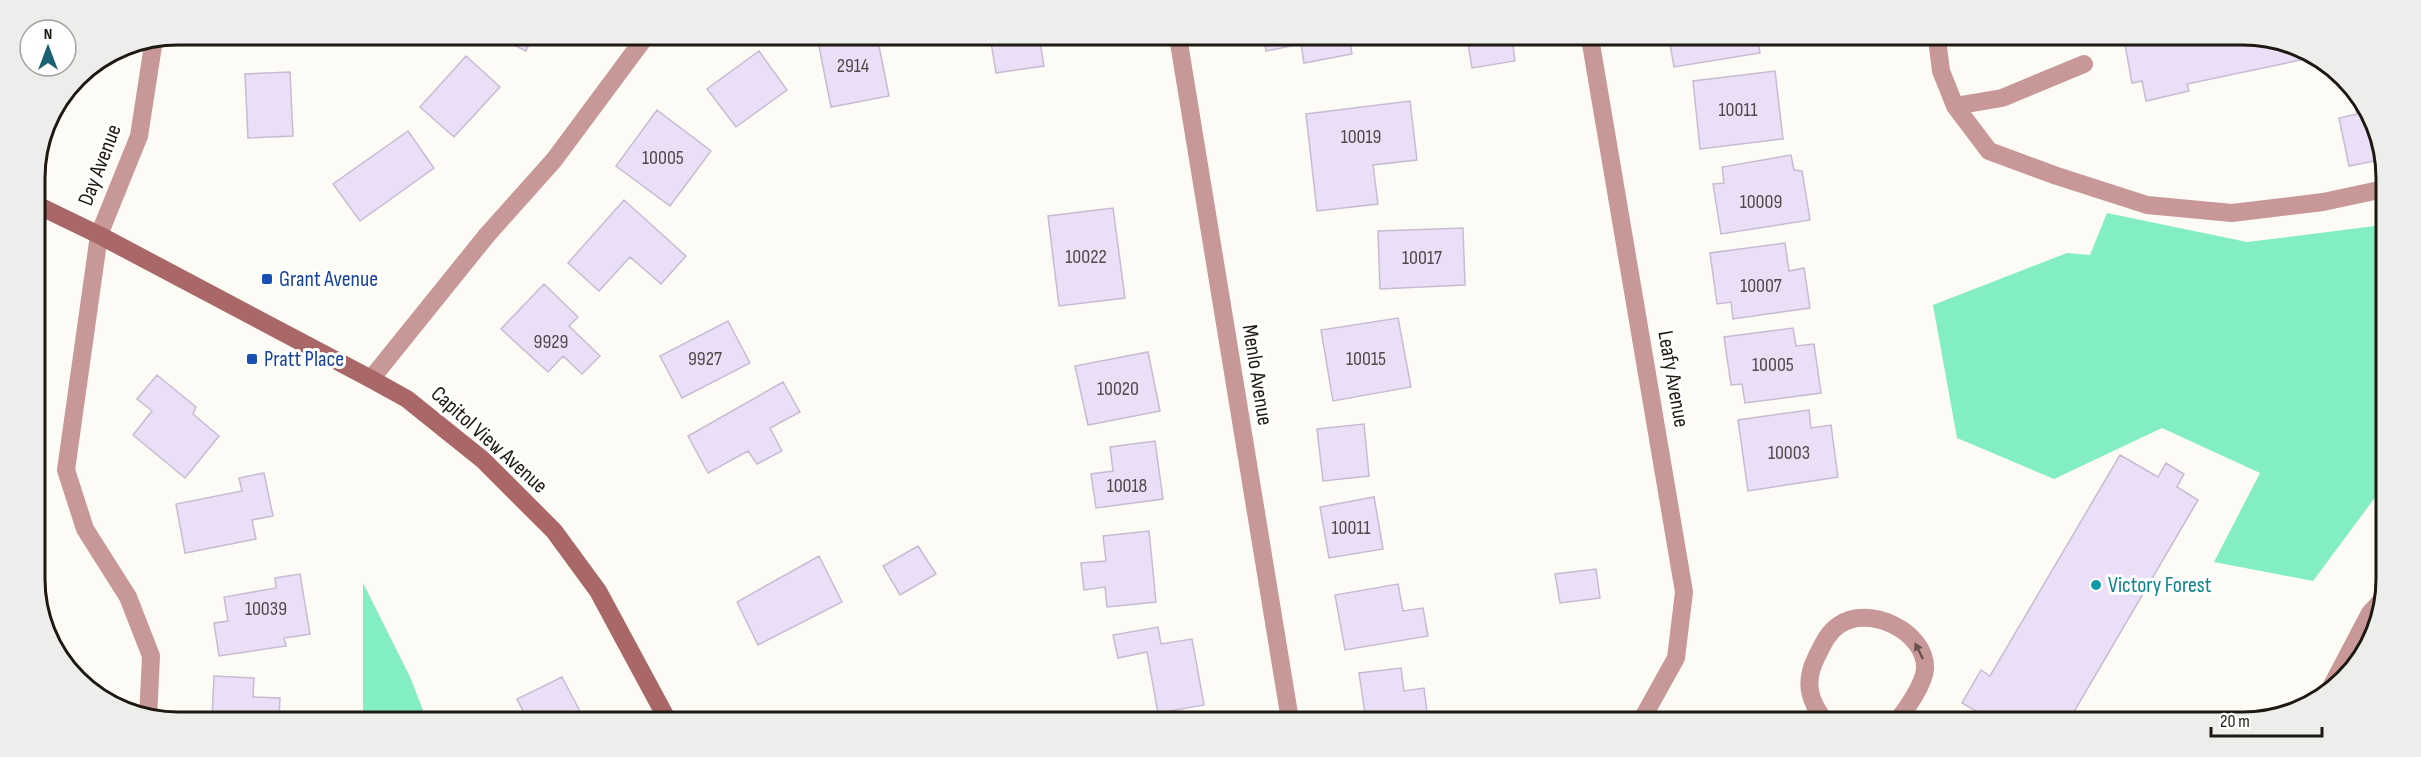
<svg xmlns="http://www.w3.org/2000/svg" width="2421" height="757" font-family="'Sofia Sans Condensed',sans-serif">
<rect width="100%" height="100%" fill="#fdfbf6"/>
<path fill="#83eec0" d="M2107,213L2247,242L2383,225L2382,488L2313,581L2214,562L2260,473L2162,428L2054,479L1957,438L1933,305L2067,253L2090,255Z
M363,583L410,677L426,718H363Z"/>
<path fill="#ebdff7" stroke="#c7bbd2" stroke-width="1.5" d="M493,35H533L526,51Z
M817,36H877L889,96L831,107Z
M990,36H1039L1044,66L996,73Z
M1264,37H1349L1352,54L1304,63L1301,44L1266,51Z
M1467,38H1512L1515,61L1472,68Z
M1669,38H1758L1760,53L1674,67Z
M2124,39H2280L2310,58L2187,84L2189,91L2146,101L2142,81L2132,83Z
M759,51L787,90L736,127L707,89Z
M466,56L500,87L454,137L420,107Z
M1775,71L1783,139L1700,149L1693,81Z
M290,72L293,136L248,138L245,74Z
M2350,83L2384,151V159L2349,166L2339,118L2357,114Z
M1410,101L1417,160L1373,165L1378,204L1317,211L1306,114Z
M657,110L711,151L670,206L616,166Z
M408,131L434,168L360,221L333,184Z
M1791,155L1794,170L1802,171L1810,220L1721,234L1713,184L1724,183L1722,167Z
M624,200L686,256L661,284L630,257L599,291L568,263Z
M1113,208L1125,298L1059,306L1048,216Z
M1463,228L1465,285L1380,289L1378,231Z
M1785,243L1789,271L1804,268L1810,308L1733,319L1731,302L1717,304L1710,253Z
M544,284L578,317L569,326L600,356L582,374L563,356L548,372L501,329Z
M1398,318L1411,387L1333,401L1321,330Z
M728,321L750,363L682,398L660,356Z
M1793,328L1796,346L1814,344L1821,393L1745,403L1742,384L1731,385L1724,337Z
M1148,352L1160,411L1088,425L1075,366Z
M157,375L196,407L193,414L219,436L185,478L133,435L152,411L137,399Z
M783,382L800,412L770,428L782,451L757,464L748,451L708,473L688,436Z
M1809,410L1811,428L1831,425L1838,477L1748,491L1738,420Z
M1364,424L1369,476L1323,481L1317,429Z
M1155,441L1163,499L1096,508L1091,474L1113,471L1110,447Z
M2120,455L2158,477L2166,463L2184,474L2177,487L2198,500L2068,722H1995L1962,703L1981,670L1990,676Z
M264,473L273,516L252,520L256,539L185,553L176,504L242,491L239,478Z
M1374,497L1383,549L1329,558L1320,507Z
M1149,531L1156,602L1107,607L1105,587L1084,590L1081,563L1106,561L1103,536Z
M918,546L936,574L900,595L883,566Z
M819,556L842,602L758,645L737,602Z
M1596,569L1600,598L1560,603L1555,574Z
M300,574L310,634L284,638L286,646L219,656L214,623L228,621L224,597L276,588L275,578Z
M1398,584L1403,611L1423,608L1428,636L1345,650L1335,595Z
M1158,627L1161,644L1192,639L1204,705L1158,713L1147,652L1118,658L1113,635Z
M1401,668L1404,691L1424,688L1428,720H1366L1359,673Z
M214,676L254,678L253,697L280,698L279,718H212Z
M562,677L584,719H527L517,699Z"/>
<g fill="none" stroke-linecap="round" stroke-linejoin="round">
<path stroke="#c79897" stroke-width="18" d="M1937,39L1941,71L1955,106L1989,151L2057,176L2147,205L2232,213L2323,202L2384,189
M1955,106L2002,98L2084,64
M1825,721C1809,701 1804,682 1816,658C1822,646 1827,633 1839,625C1869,604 1927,632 1925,669C1924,684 1906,710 1897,721"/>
<path stroke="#c79897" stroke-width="18" d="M1178,37L1290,720
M1590,38L1684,592L1676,658L1641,721
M371,379L487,235L554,160L646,36
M2328,693L2370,613L2382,600
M148,718L151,656L128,597L85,529L66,470L99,235L139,136L154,39"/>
<path stroke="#aa6768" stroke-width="18" d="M35,204L99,235L371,379L407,399L483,460L554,531L598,591L667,719"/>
</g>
<defs><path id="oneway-solid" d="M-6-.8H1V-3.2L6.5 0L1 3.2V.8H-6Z" transform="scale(1.5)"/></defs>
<use fill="#69524d" href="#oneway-solid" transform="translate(1919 651) rotate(-116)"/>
<g fill="#1a4fb4" stroke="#fff" stroke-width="2">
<rect x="261" y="273" width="12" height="12" rx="3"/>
<rect x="246" y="353" width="12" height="12" rx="3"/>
</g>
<circle fill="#0f9aa8" stroke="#fff" stroke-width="2" cx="2096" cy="585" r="6"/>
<g text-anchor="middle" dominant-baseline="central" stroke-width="6" stroke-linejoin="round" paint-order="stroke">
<g font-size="20" fill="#504a4a">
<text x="853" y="66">2914</text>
<text x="1738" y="110">10011</text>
<text x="1361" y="137">10019</text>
<text x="663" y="158">10005</text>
<text x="1761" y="202">10009</text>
<text x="1086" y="257">10022</text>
<text x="1422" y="258">10017</text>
<text x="1761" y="286">10007</text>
<text x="551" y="342">9929</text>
<text x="705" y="359">9927</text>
<text x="1366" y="359">10015</text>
<text x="1773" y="365">10005</text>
<text x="1118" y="389">10020</text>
<text x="1789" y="453">10003</text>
<text x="1127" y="486">10018</text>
<text x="1351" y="528">10011</text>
<text x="266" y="609">10039</text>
</g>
<g font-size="22" fill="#1d1910" stroke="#fff">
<text transform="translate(100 165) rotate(-69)">Day Avenue</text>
<text transform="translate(1257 375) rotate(81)">Menlo Avenue</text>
<text transform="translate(1673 379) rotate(80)">Leafy Avenue</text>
<text transform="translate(489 440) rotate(42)">Capitol View Avenue</text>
</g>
<g font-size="22" fill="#164399" stroke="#fff" text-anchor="start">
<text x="279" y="279">Grant Avenue</text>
<text x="264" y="359">Pratt Place</text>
</g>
<g font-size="22" fill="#0d838f" stroke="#fff" text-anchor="start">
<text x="2108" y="585">Victory Forest</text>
</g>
</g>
<path d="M0 0H2421V757H0ZM178 45H2243A133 133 0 0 1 2376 178V579A133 133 0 0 1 2243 712H178A133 133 0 0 1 45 579V178A133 133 0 0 1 178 45Z" fill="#ededec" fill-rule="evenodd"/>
<path fill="none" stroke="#1d1910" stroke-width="3" d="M178 45H2243A133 133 0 0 1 2376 178V579A133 133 0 0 1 2243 712H178A133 133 0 0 1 45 579V178A133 133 0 0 1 178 45Z"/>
<g transform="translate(48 48)"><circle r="28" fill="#ffffff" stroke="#a5a39f" stroke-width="1.5"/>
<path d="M0-4.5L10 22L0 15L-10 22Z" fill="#1a6171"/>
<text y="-9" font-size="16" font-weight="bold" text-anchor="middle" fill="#1d1910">N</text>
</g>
<path d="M2211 727v9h111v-9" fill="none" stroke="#1d1910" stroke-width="3"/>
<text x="2220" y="727" font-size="18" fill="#1d1910" stroke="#ffffff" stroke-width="4.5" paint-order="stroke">20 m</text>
</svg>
